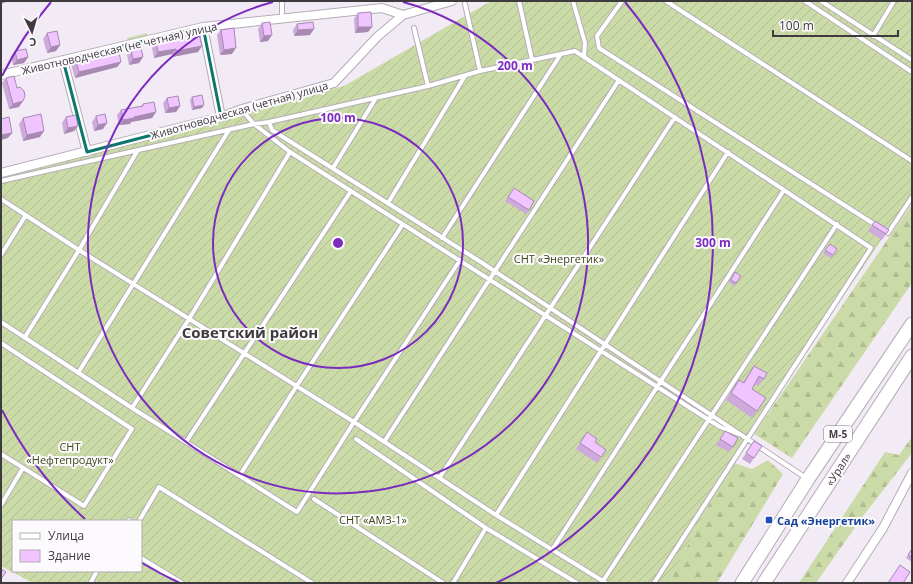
<svg xmlns="http://www.w3.org/2000/svg" width="913" height="584" font-family="'Open Sans',sans-serif">
<defs>
<pattern id="forest-firs" width="22" height="20" patternUnits="userSpaceOnUse"><rect width="22" height="20" fill="#cbdba7"/><path d="M5 1l3.5 6h-7zM16 11l3.5 6h-7z" fill="#afbd91"/></pattern>
<pattern id="garden-furrows" width="10" height="10" patternUnits="userSpaceOnUse"><rect width="10" height="10" fill="#cbdba7"/><path d="M-1 1l2-2M0 10L10 0M9 11l2-2" fill="none" stroke="#afbd91"/></pattern>
</defs>
<rect width="100%" height="100%" fill="#f2ebf5"/>
<path fill="#cbdba7" d="M147,33L148,38L128,43L127,38Z"/>
<path fill="url(#forest-firs)" d="M912,204V283L792,458L754,434Z
M912,437V453L863,516L816,583H799L885,452L899,455Z
M768,460L783,474L717,583H668L731,462L752,469Z"/>
<path fill="url(#garden-furrows)" fill-rule="evenodd" d="M491,1H912V195L731,462L668,583H33L1,566V170L344,86ZM13,521H141V571H13Z"/>
<g fill="none" stroke-linecap="round" stroke-linejoin="round">
<g stroke="#b4adb7" stroke-width="6">
<path id="service" d="M282,1V18
M519,1L532,60
M573,1L585,43L584,57
M622,1L597,36L599,48L877,226
M666,1L912,161
M805,1L912,72
M821,1L912,60
M465,4L480,71
M414,28L428,86
M873,36L894,1
M242,110L254,124L269,122L272,130L484,264L806,478
M269,122L428,86L480,71L575,51L871,248L654,583
M333,168L376,98
M1,181L254,124L290,152L720,427L741,435
M1,199L79,250L354,422L496,515L606,583
M388,203L465,76
M883,230L888,233L912,197
M442,238L561,54
M1,255L26,215
M1,322L132,408L297,512L354,422L460,260
M25,337L79,250L138,150
M1,343L132,429L84,506L1,454
M78,373L229,130
M132,408L189,319L290,152
M356,439L486,528L577,583
M186,442L351,191
M384,442L619,80
M240,475L296,387L403,224
M440,477L675,117
M314,499L443,583
M1,505L23,468
M496,515L728,152
M128,521L129,520
M139,521L159,487L312,583
M552,550L784,190
M141,558L182,583
M603,581L837,224
M93,583L91,582L97,571
M453,583L486,528"/>
</g>
<g stroke="#b4adb7" stroke-width="10">
<path id="minor" d="M203,27L221,117
M63,60L87,152
M1,75L203,27L382,8L403,15
M1,173L221,117L242,109L334,83L377,37L403,15L452,1
M847,583L883,528L912,473"/>
</g>
<g stroke="#b4adb7" stroke-width="15">
<path id="primary" d="M742,583L808,479L912,324
M764,583L912,356"/>
</g>
<use href="#service" stroke="#fff" stroke-width="4"/>
<use href="#minor" stroke="#fff" stroke-width="8"/>
<use href="#primary" stroke="#fff" stroke-width="13"/>
</g>
<path fill="#cea9db" d="M358,13L368,32L355,33L354,19Z
M262,23L268,41L260,42L258,29Z
M297,24L310,35L294,36L293,30Z
M221,30L232,54L220,55L217,35Z
M47,33L60,45L56,51L47,53L43,39Z
M173,35L202,46L198,52L172,57V54L154,58L152,48L156,42L170,39Z
M131,50L143,57L139,63L129,65L127,55Z
M15,51L28,57L24,63L13,65L11,57Z
M95,57L121,62L117,67L75,78L71,64L75,58Z
M6,78L19,107L9,109L2,83Z
M192,97L202,108L192,110L190,100Z
M167,98L180,106L176,112L165,113L163,103Z
M143,104L156,112L152,118L131,122L130,124L119,125L117,115L121,110L141,106Z
M96,116L103,129L94,131L92,122Z
M66,117L78,126L74,131L64,134L62,123Z
M23,118L40,137L23,141L19,124Z
M514,188L534,201L526,214L505,201Z
M875,221L889,230L882,240L868,231Z
M830,244L837,249L831,258L823,253Z
M735,272L741,276L734,286L729,282Z
M754,366L764,379L758,386L755,384L752,389L766,398L752,418L726,400L739,380L743,382Z
M725,431L733,447L729,452L716,445Z
M587,432L595,442L606,450L597,463L576,449Z
M754,441L762,446L750,464L742,459Z
M912,549V562L906,558Z"/>
<path fill="#a789b2" d="M1,1H7L6,2L1,4Z
M358,27H372L368,32L355,33Z
M314,29L310,35L294,36L298,30Z
M272,35L268,41L260,42L264,36Z
M60,45L56,51L47,53L51,47Z
M202,46L198,52L172,57L176,51Z
M236,48L232,54L220,55L224,50Z
M176,49L172,54L154,58L158,52Z
M28,57L24,63L13,65L17,60Z
M143,57L139,63L129,65L133,59Z
M121,62L117,67L75,78L79,72Z
M23,101L19,107L9,109L13,104Z
M204,105L202,108L192,110L194,107Z
M180,106L176,112L165,113L169,108Z
M156,112L152,118L131,122L130,124L119,125L123,120Z
M107,123L103,129L94,131L98,125Z
M78,126L74,131L64,134L68,128Z
M44,131L40,137L23,141L27,135Z
M12,133L8,138L1,140V135Z"/>
<path fill="#efc4ff" stroke="#a789b2" d="M371,12L372,27H358V13Z
M270,22L272,35L264,36L262,23Z
M313,22L314,29L298,30L297,24Z
M234,28L236,48L224,50L221,30Z
M198,30L202,46L176,51V49L158,52L156,42L174,39L173,35Z
M57,31L60,45L51,47L47,33Z
M141,48L143,57L133,59L131,50Z
M26,49L28,57L17,60L15,51Z
M119,52L121,62L79,72L75,58L94,54L95,57Z
M14,76L17,88L20,87L24,91L25,96L23,101L13,104L6,78Z
M202,95L204,105L194,107L192,97Z
M178,96L180,106L169,108L167,98Z
M154,102L156,112L134,117V118L123,120L121,110L143,106V104Z
M41,114L44,131L27,135L23,118Z
M105,114L107,123L98,125L96,116Z
M76,115L78,126L68,128L66,117Z
M9,117L12,133L1,135V119Z
M514,188L534,201L529,210L508,197Z
M875,221L889,230L886,234L872,225Z
M830,244L837,249L833,255L825,250Z
M735,272L741,276L736,283L731,280Z
M754,366L767,373L764,379L759,376L752,389L766,398L757,411L731,393L739,380L744,383Z
M725,431L738,438L733,447L720,439Z
M587,432L597,439L595,442L606,450L601,457L580,443Z
M754,441L762,446L754,458L746,453Z
M912,549V557L908,555Z
M900,565L910,572L903,583H888Z
M1,569L6,572L1,579Z"/>
<path fill="none" stroke="#0f766e" stroke-width="3" stroke-linejoin="round" d="M203,27L221,117L87,152L63,60Z"/>
<g fill="none" stroke="#7b2cbf" stroke-width="2">
<circle cx="338" cy="243" r="125"/>
<path d="M403 2A250 250 0 1 1 273 2"/>
<path d="M180 583A375 375 0 0 1 142 563M85 519A375 375 0 0 1 2 410M2 76A375 375 0 0 1 51 2M625 2A375 375 0 0 1 496 583"/>
</g>
<rect fill="#1a4fb4" stroke="#fdfafe" stroke-width="1.5" x="765" y="516" width="8" height="8" rx="2"/>
<g text-anchor="middle" dominant-baseline="central" stroke-width="4" stroke-linejoin="round" paint-order="stroke">
<rect fill="#fdfafe" stroke="#777478" stroke-width="1" x="824" y="426" width="28" height="16" rx="3"/>
<g font-size="10" font-weight="bold" fill="#3e3b3f">
<text x="838" y="434">М-5</text>
</g>
<g font-size="11" fill="#3e3b3f" stroke="#fdfafe">
<text transform="translate(119 48) rotate(-13)">Животноводческая (не четная) улица</text>
<text transform="translate(239 110) rotate(-16)">Животноводческая (четная) улица</text>
<text transform="translate(838 469) rotate(-57)">«Урал»</text>
</g>
<g font-size="11" fill="#3b4716" stroke="#fdfafe">
<text x="559" y="258">СНТ «Энергетик»</text>
<text x="70" y="446">СНТ<tspan x="70" dy="13">«Нефтепродукт»</tspan></text>
<text x="373" y="519">СНТ «АМЗ-1»</text>
</g>
<g font-size="11" font-weight="bold" fill="#164399" stroke="#fdfafe" text-anchor="start">
<text x="777" y="520">Сад «Энергетик»</text>
</g>
<g font-size="15" font-weight="bold" fill="#3e3b3f" stroke="#fdfafe">
<text x="250" y="332">Советский район</text>
</g>
</g>
<circle cx="338" cy="243" r="6" fill="#7b2cbf" stroke="#fdfafe" stroke-width="2"/>
<g font-size="12" text-anchor="middle" font-weight="bold" fill="#7b2cbf" stroke="#fdfafe" stroke-width="4" stroke-linejoin="round" paint-order="stroke">
<text x="515" y="70">200 m</text>
<text x="338" y="122">100 m</text>
<text x="713" y="247">300 m</text>
</g>
<rect width="913" height="584" fill="none" stroke="#3e3b3f" stroke-width="4"/>
<rect x="12" y="520" width="130" height="52" fill="#fdfafe" stroke="#b1aeb2"/>
<rect x="20" y="533" width="20" height="6" fill="#ffffff" stroke="#b1aeb2"/>
<text x="48" y="540" font-size="12" fill="#3e3b3f">Улица</text>
<rect x="20" y="550" width="20" height="12" fill="#efc4ff" stroke="#b1aeb2"/>
<text x="48" y="560" font-size="12" fill="#3e3b3f">Здание</text>
<g transform="translate(32 32) rotate(175)" stroke="#fdfafe" stroke-width="3" paint-order="stroke">
<path d="M0-3L7 15L0 10L-7 15Z" fill="#3e3b3f"/>
<text y="-6" font-size="11" font-weight="bold" text-anchor="middle" fill="#3e3b3f">С</text>
</g>
<path d="M773 30v6h125v-6" fill="none" stroke="#3e3b3f" stroke-width="2"/>
<text x="779" y="30" font-size="12" fill="#3e3b3f" stroke="#fdfafe" stroke-width="3" paint-order="stroke">100 m</text>
</svg>
